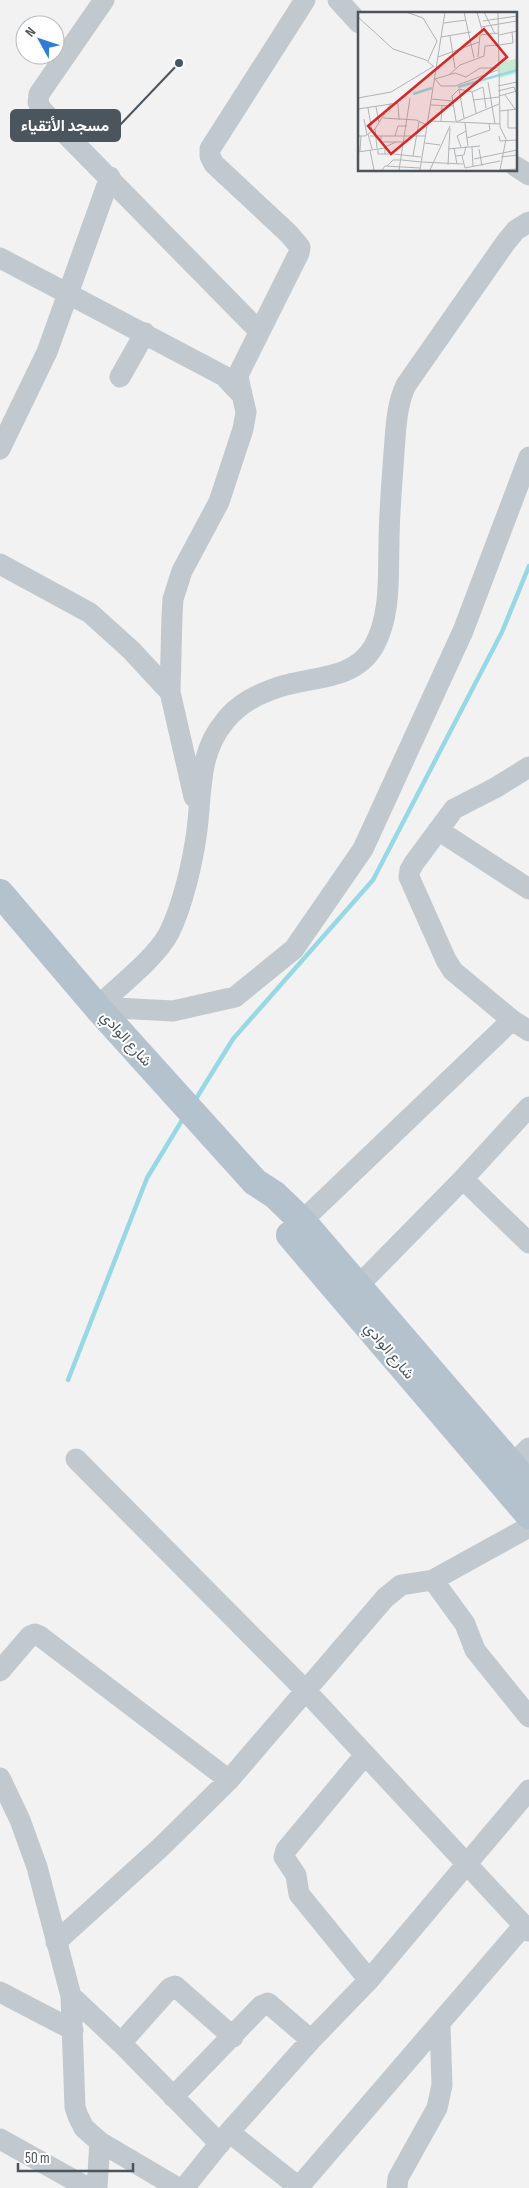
<svg xmlns="http://www.w3.org/2000/svg" width="529" height="2188" font-family="'Sofia Sans Condensed',Vazirmatn,sans-serif">
<rect width="100%" height="100%" fill="#f3f2f2"/>
<g fill="none" stroke-linecap="round" stroke-linejoin="round">
<path stroke="#97d8e4" stroke-width="4.5" d="M194,1102L233,1039L373,880L502,632L529,566
M68,1380L147,1178L184,1117"/>
<path stroke="#c1c9ce" stroke-width="21" d="M104,0L39,94L38,102L41,109L259,331
M338,0L359,23
M515,166L529,175
M0,258L224,376L242,395
M120,377L145,333
M0,449L47,352L110,177
M0,564L90,613L131,650L170,692
M529,767L495,788L454,809L414,863L410,870L409,877L446,960L453,971L512,1020L529,1031
M194,797L170,692L172,616L173,599L182,571L219,502L243,429L246,412L238,377L239,373L299,253L300,247L289,234L214,164L210,156V149L305,0
M438,830L529,889
M97,1007C118,987 156,958 169,933C183,905 193,861 197,830C202,791 198,753 225,721C239,703 258,694 279,687C312,676 354,681 374,646C391,615 388,577 389,544C389,514 392,483 394,452C396,429 396,406 406,385L506,242L516,230L529,222
M97,1007L173,1011L235,997L294,949L363,849L463,631L529,457
M463,1179L529,1243
M302,1221L512,1020
M359,1285L463,1179L529,1107
M76,1459L306,1691L529,1931
M512,1465L529,1448
M433,1580L465,1624L475,1650L529,1717
M0,1671L30,1636L35,1634L41,1637L229,1780
M364,1756L286,1850L284,1857L296,1875L299,1894L369,1980
M0,1778L20,1820L37,1867L71,1996L75,2107L78,2116L84,2128L100,2142L97,2188
M56,1942L161,1847L229,1780L385,1598L401,1585L433,1580L529,1527
M0,1992L73,2030
M71,1996L121,2043L220,2144
M121,2043L170,1988L175,1986L233,2037
M173,2097L261,2006L268,2003L311,2040
M229,2132L296,2185L303,2182L524,1925
M0,2139L88,2188
M100,2142L178,2188
M184,2188L229,2132L311,2040L369,1980L529,1790
M397,2188L398,2178L437,2108L442,2085L440,2025"/>
<path stroke="#b4c2cd" stroke-width="28" d="M0,893L97,1007L255,1182L275,1195L302,1221L529,1485
M290,1235L529,1515"/>
</g>
<g text-anchor="middle" dominant-baseline="central" stroke-width="4" stroke-linejoin="round" paint-order="stroke">
<g font-size="15" fill="#4b555d" stroke="#fff">
<text transform="translate(126 1039) rotate(48)">شارع الوادي</text>
<text transform="translate(389 1351) rotate(50)">شارع الوادي</text>
</g>
</g>
<g transform="translate(358 12)">
<rect width="159" height="159" fill="#f3f2f2"/>
<path d="M159,46V61L142,66V51Z" fill="#c5ecd2"/>
<path fill="none" stroke="#97d8e4" stroke-width="2.5" d="M100,75L159,58M55,82L74,76"/>
<path fill="none" stroke="#b0b3b6" stroke-width="1" d="M48,0L65,6L79,29L70,49M106,0L116,46M119,0L124,18M126,0L137,22M140,0L142,115L148,127L142,158M0,5L35,37L68,48L75,54M125,9L159,4M86,11L108,8M123,15L159,9M141,23L159,19M92,24L97,56M83,25L113,20M141,33L155,31L154,20M80,45L121,30M120,45L122,23L141,21M92,62L102,53L126,44L127,34L141,33M77,67L97,61L108,65L122,56H140M77,67L83,74H97L140,58M130,70L137,112M140,74L159,70M101,77L114,80L125,75L128,96M101,77L106,106M140,79L156,75L158,80M114,80L118,101M147,83L157,97M141,84L159,79M0,86L33,80L76,54M74,87L94,89M115,88L141,85M73,93L95,94M18,95L21,110M10,96L14,119M0,97L40,91L41,108M150,98V116H159M142,99L159,97M25,106L58,108L69,113M6,107L9,123M71,109L98,110L141,92M98,109L94,84L101,77M83,110L84,94M98,110L142,112M107,111L110,134M17,117L19,136M10,122L14,137M0,124H7L17,117L33,91M12,124H67M23,124V130H47M37,124L40,114H49M141,124L142,129L159,128M109,126L132,118L131,111M67,131L82,133M103,135L99,124L108,119M114,135L115,155M96,136L99,152M20,137V142H31M90,137L122,134M121,137L124,154M12,138L16,158M2,139L3,124M0,140L27,136M27,142V135L38,130M35,142L63,145M55,144L61,110M98,144L106,143L108,134M104,144L107,156L142,149M143,145L159,143M116,147L159,138M44,148L63,150M64,150L105,152M90,153L92,116M29,154L35,148H44M24,158L27,154L62,156M41,158L52,86M62,158L87,0M72,158L92,114M142,158L159,157"/>
<path fill="#d62828" fill-opacity="0.15" stroke="#d62828" stroke-width="2.5" d="M126,17L149,45L33,142L10,114Z"/>
<rect width="159" height="159" fill="none" stroke="#4b555d" stroke-width="2.5"/>
</g>
<path fill="none" stroke="#4b555d" stroke-width="2" d="M179 63L120 125"/>
<circle fill="#4b555d" stroke="#fff" stroke-width="2" cx="179" cy="63" r="5"/>
<rect fill="#4b555d" stroke="#4b555d" stroke-width="2" x="11" y="110" width="109" height="31" rx="5"/>
<g font-size="16" text-anchor="middle" font-weight="bold" fill="#fff">
<text x="65" y="131">مسجد الأتقياء</text>
</g>
<g transform="translate(40 40) rotate(310)"><circle r="24" fill="#ffffff" stroke="#b7bbbe"/>
<path d="M0-4L9 19L0 12L-9 19Z" fill="#2c7dd3"/>
<text y="-8" font-size="14" font-weight="bold" text-anchor="middle" fill="#4b555d">N</text>
</g>
<path d="M18 2163v8h115v-8" fill="none" stroke="#4b555d" stroke-width="2.5"/>
<text x="25" y="2163" font-size="15" fill="#4b555d" stroke="#ffffff" stroke-width="4" paint-order="stroke">50 m</text>
</svg>
